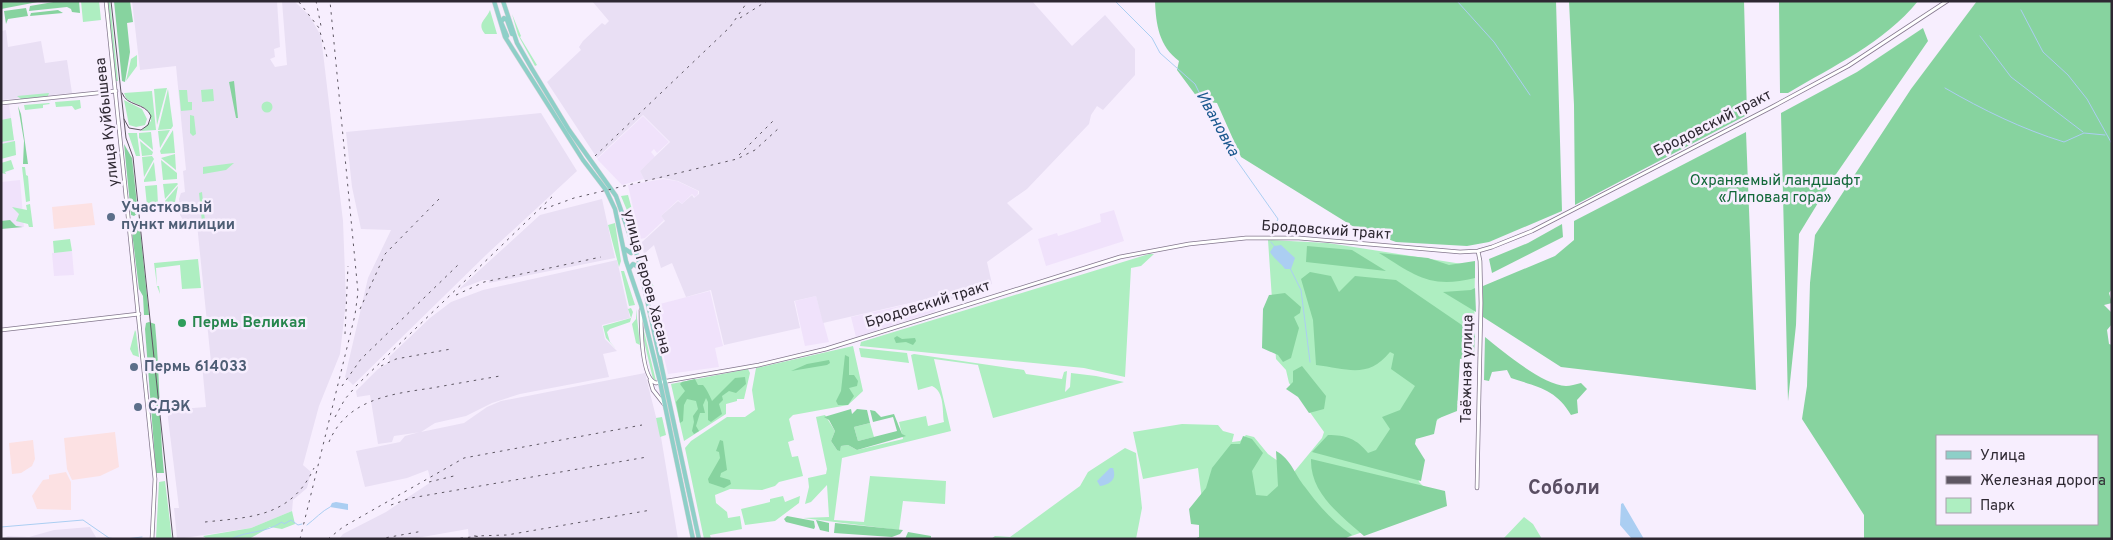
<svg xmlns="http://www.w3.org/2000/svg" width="2113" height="540" font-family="Overpass,sans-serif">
<rect width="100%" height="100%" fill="#f7eefe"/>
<path fill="#f0e2fb" d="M9,105L16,155L1,158V106Z
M643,116L669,142L657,153L654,149L651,152L655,157L640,171L644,179L622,185L597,159Z
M663,179L677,181L698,191V194L695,197L692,194L682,204L678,200L661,216L664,220L645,238L640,239L628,185Z
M20,180L24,227L1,229V182Z
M1114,210L1124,241L1046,266L1038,239L1057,233L1058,236L1101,222L1100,214Z
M72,251L74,275L54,276L52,253Z
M710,291L723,346L715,348L719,367L668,374L652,306Z
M816,296L829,342L805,346L795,301Z
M931,299L936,309L934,312L856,337L851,317Z"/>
<path fill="#e9dff4" d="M132,1H277L280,47L274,49L275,57L270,59L275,67L287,65L282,1H294L309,15L321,36L343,221L346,301L340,354L319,406L303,465L311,472L307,488L293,500L292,511L251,528L177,539L174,508H179L167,410L206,407L202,364L211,362L197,224L186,225L180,215L179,199L181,193L185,192L183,171L186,170L176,66L140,70Z
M592,1H1032L1072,46L1105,15L1135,49V75L1103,110L1097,106L1091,115L1089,124L1027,189L1007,203L1033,229L987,262L992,284L962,293L950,300L944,293L936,297L823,323L816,296L794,301L800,328L724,345L711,290L686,297L672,263L661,268L654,245L644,254L643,250L642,242L665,221L661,216L678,201L682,204L692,195L694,198L699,194V191L678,181L663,178L645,181L640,171L670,142L643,115L597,158L547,82L581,50L579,47L583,41L602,23L605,25L609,21Z
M6,30L8,47L41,41L45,63L67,60L72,93L1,100V31Z
M541,113L577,171L487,254L353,385L345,377L368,278L391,230L361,229L352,187L346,132Z
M602,199L615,258L489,283V280H483L462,288L461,290L460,288L540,215Z
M617,260L630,318L602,325L605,339L617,351L603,354L609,377L520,394L492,403L466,416L435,423L421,432L394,436L392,442L378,444L370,395L357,397L356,391L378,369L390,362L389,357L430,318L451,302L483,290Z
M645,373L661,437L678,539H469L468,529L411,539H339L343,534L386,512L431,482L428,470L407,478L365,487L356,451L400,442L405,436L416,433L464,423L487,407L501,401Z
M90,527L97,539H1L8,536L29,537L54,530Z"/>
<path fill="#fce1e3" d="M92,203L95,225L54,229L52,207Z
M115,432L119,467L100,476L72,480L67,469L64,438Z
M33,440L35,459L32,466L21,473L12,474L9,443Z
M66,472L71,482V510L37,509L32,496L43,480L49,479V475Z"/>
<path fill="#aeeec1" d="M81,1H99L101,20L83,22Z
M108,1H110L118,81H116Z
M490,10L497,34H485C476,23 486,20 490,10Z
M512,14L521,36L520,37L537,65L535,66L518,35Z
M137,55V66L126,81L131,59Z
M167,88L157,125L154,89Z
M168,89L173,126L171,129L158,130Z
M213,89L214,101L202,102L201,90Z
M179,90H187L188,102H192V110L181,111Z
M152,91L156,130L141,131L151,121C151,105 136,106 126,98L124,93Z
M49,93L48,96L21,99L17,96Z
M80,100L81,108L75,110L72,106L56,107L55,102Z
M124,100L142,109L147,119L145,125L136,127L129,125Z
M261.5 107a5.5 5.5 0 1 1 11 0a5.5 5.5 0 1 1-11 0Z
M49,103L50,104L43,105V108L25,110L24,105Z
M190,115L194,116L196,134L193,136L190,133Z
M11,118L14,140L1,142V120Z
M170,130L160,148L158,131Z
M173,130L175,153L161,154L160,151Z
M151,132L153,150L139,138V133Z
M128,133H137L140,156H136Z
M15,141L16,155L1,159V144Z
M140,141L153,152L152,155L142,156Z
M175,154L176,170L161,158Z
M152,156L154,159L144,177L142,157Z
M11,160L14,169L5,172L6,174L1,173V163Z
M161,160L177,173V179L163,180Z
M154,162L156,181L144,182V180Z
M234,163L226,170L203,174V167Z
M22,167H25L26,175L28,176L30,201L26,202Z
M177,183L178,184L165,199L163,184Z
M157,185L158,204L147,206L145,186Z
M178,186L175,202L165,203V201Z
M202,192L205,221L202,222L199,193Z
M628,195L634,217L631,220L621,196Z
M30,204L33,227H29L28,224L16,221L19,214L12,207L27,210L26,205Z
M615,223L621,261L619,267L608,225Z
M70,239L72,251L54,253L53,241Z
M1268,240L1328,243L1475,266L1474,349L1452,354L1450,410L1416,437L1408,450L1419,482L1424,487L1433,507L1343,539H1199L1202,500L1198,468L1143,479L1133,432L1182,424L1218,425L1223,431L1234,434L1232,442L1240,441L1246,435L1254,437L1268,454L1294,472L1322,438L1324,432L1289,383L1286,370L1276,359Z
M1149,254H1154L1141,266L1131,268L1125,377L1084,368L860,346L861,342Z
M198,259L201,288L182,289L180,265L156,268L157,286H159L160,294L157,286L154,263Z
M621,271H624L635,305L629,306Z
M645,274L652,281L657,300L651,304Z
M631,308L633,312L630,322L610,329L607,332L610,342L616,349L638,348L616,349L606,338L603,326L631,318L628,309Z
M636,309L640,345L636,343L632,324L636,319Z
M642,323L656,381L653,379L644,341Z
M135,330L136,332L139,357L133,355L130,349Z
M853,346L863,391L848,405L793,415L789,419L794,440L788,442L792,457L798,456L803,476L779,482L775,486L762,490L730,489L715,495L716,503L727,512L728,518L740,516L742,529L710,535L711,539H704L685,448L691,441L727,417H745L755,410L752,390L756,368Z
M859,348L907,353L909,363L861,357Z
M914,354L1024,370L1026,374L1062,379L1064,372L1067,371L1065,392L1070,387L1071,373L1096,376L1124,382L993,418L978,365L934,359L951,431L842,458L834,520L864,522L870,476L946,481L945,504L903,501L899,530L803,518L829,517L827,485L811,502L805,504L809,487L808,478L826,474L827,469L816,417L825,415L835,431L831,441L837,450H840L841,446L848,445L857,450L903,439L899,422L926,416L928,426L944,422C942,411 945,392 932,386L918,390L911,355Z
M748,369L750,373L744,399H737V401L726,404V414L684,441L671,384Z
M662,417L666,435L660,437L656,418Z
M870,423L874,437L858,441L854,427Z
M1125,448L1136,453L1142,508L1136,539H991L995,536L1010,537L1080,486L1088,472Z
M165,481L172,539H156L159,482Z
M783,496L785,502L800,496L799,503L775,521L745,525L741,509L770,502V499Z
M292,511L295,524L282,529L270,527L249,539H207L203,536L251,528Z
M1524,517L1533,524L1542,539H1503Z"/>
<path fill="#87d39f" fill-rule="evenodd" d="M1,1H43L1,9Z
M59,1H79L80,13L72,12L71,9L67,7L29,11L30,6Z
M114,1H130L133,22L127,23L130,52L125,82L122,81Z
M1155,1H1556L1562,211L1489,242L1467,246L1396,242L1354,227L1241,157L1217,103L1200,101L1177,70L1179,61C1159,46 1156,25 1155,1Z
M1569,1H1744L1747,115L1575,205L1574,105Z
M1779,1H1918C1884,43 1833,66 1788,93H1780Z
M1977,1H2112V289L2109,293L2112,303L2104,305L2112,313V324L2107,330L2109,344L2112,345V539H1864V515L1802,419L1807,386L1810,283L1815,235L1911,89ZM1937,436H2097V524H1937Z
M26,8L28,16L8,19L6,24L4,11Z
M58,10L63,13L30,16L31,13Z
M1923,28L1928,41L1832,180L1799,234L1796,325L1788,401L1781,113L1857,72Z
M234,81L238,118H236L229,82Z
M18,106L21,114L28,164H23L24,141Z
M1746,132L1756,390L1561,367L1483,317V286L1555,256L1574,240V221Z
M124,144L132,158L138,213L134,216L131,215Z
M10,220L16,226L23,227L1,229V221Z
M1562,224L1563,237L1492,273L1489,259L1528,243Z
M137,229H140L149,315H144L143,296L139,289L132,232Z
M1307,246L1352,250L1386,271L1306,262Z
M1379,253L1428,258L1449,265L1475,261V278C1430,289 1416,276 1379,253Z
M1310,272L1331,276L1339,292L1355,276L1396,280L1475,334L1474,355L1460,359L1457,411L1437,419L1434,434L1416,439L1415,444L1425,460L1421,481L1312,452L1328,435C1346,435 1357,439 1368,453L1376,450L1390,429L1382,417L1400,410L1415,386L1391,369L1394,354L1390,352C1368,379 1348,369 1316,365L1313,320L1301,279Z
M1475,288L1476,312L1443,292L1471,290Z
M1285,293L1301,307L1300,313L1294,317L1299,328L1291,358L1283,362L1278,355L1262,348L1263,309L1269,295Z
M149,322L155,324C160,374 159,423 164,473H156L145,329L146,323Z
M897,336L902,339L915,338L916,341L913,345L906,342L896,343L894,338Z
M1485,337C1502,351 1543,385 1566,386C1570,386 1576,384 1581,383L1587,389L1577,400L1578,413L1571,415C1556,389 1538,387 1511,378L1507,370L1492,372L1489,381L1484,380Z
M845,355L849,357V375H854L858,381L857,386L849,388L854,396L848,405H838L836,401L841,391Z
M829,360L830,363L827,365L791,371L807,364Z
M1302,366L1326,396L1324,409L1309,413L1298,397L1286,389L1293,382V371Z
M745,377L746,384L736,393L729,391L722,396L723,400L719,404L722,414L711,422L708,420V402L706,398L703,405L705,413H700L696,426L699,431L694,434L692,431L694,422L693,416L698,409L696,401L687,399L684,405L683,421L680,423L676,402L685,391L680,384L682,382L695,379L698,385H703C706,388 711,398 712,401L735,378Z
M851,409L852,414L857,409L867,410L870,423L854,427L858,441L897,431L893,417L873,422L870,410L875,411L881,417L894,414L902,434L906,436L857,450L848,445L841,446L840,451L837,450L831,441L835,431L829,420L824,417Z
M1243,436L1252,439L1263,453L1252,471L1256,495L1267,496L1278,486L1276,451C1291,459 1295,475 1305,487C1319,506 1333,522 1352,535L1344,539H1194L1199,537V525L1191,524L1189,509L1206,488L1212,468L1231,444H1240Z
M720,440L723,441L727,470L721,473L720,477L730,480L731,484L724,488L709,483L708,479L720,458L719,452L716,451Z
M1311,459L1445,491L1447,506L1364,536C1340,515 1310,493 1311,459Z
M787,516L814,521L815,527L814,529L786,522L784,519Z
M816,520L829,523V532L820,530Z
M835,523L903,530L900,534L892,537L834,533Z
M908,532L931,536V539H905Z"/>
<path fill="#abcef2" d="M1281,245L1295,258L1291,269H1285C1280,262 1275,260 1270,252L1274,246Z
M1110,468H1113C1117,479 1111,484 1100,486L1097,481Z
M336,502L348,504V510L330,507L332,503Z
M1623,503L1644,539H1632L1620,525L1621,504Z"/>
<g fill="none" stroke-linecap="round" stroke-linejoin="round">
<path stroke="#abcef2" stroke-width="1" d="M1115,1L1152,38L1160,53L1195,84L1223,141L1278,219L1271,235
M1457,1L1494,42L1530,95
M2021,10L2043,52L2068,75L2087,99L2112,144
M1980,36L2011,77L2083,132
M1945,88C1983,110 2022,129 2064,142L2084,133L2105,135
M1271,242L1275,247
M1290,268L1301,290L1310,362
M307,525C315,519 322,511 330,507
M1,527L83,520L109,538L116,539
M126,539L142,537
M231,539C249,530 264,534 282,522L284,524L291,520L298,525L302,524"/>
<g stroke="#83778d" stroke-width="4.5">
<path id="tertiary" d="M641,310C641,324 641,379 656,383L759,365L826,349L1120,257L1189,244L1246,238H1299L1460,252L1478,251L1492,247L1532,231L1772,107L1848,66L1947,1
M1,330L139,314
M650,380L653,390L664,404
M1477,488L1481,303L1480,261L1478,251"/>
</g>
<g stroke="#83778d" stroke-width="4.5">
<path id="secondary" d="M106,1L155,479L152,539
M1,103L116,91"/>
</g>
<g stroke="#d5d4d6" stroke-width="5">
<path id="primary" d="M494,1L505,37L583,160L606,190L615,209L626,261L641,305L660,382L693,539
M503,1L517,43L532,69L569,130L616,196L638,258L699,539
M507,36L501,22L504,18L507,20L512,34
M625,249L631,253L635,246
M629,269L633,264L640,268"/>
</g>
<use href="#tertiary" stroke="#fff" stroke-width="3"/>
<use href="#secondary" stroke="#fff" stroke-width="3"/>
<use href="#primary" stroke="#8ecfc8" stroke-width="4"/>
<path stroke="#5e5763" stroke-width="1" d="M111,1L126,138L133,157L173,539
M122,93C127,107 145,102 151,116L148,125L141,130L129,128L124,119"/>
<path stroke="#5e5763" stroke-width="1" stroke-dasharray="2.5 5" stroke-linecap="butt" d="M316,1L321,26
M299,2L319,28L327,57
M740,18L767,1
M739,155L774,120
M595,156L730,27L748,1
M544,209L574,198L737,159L755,150L779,128
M456,295L484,282L601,257
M360,309L385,254L440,198
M345,334L348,266
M381,366L396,359L451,349
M342,386L361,359L459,264
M335,417L345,399L357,385L555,194
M329,442C347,399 391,394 432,388C454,384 477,380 500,376
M429,482L458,475
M391,505L411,498L647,457
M205,522C252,517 291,517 314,468
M474,536L507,535L651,510
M300,539L355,315L358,292L330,1
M328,539L343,527L464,458L642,425
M379,539L423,531
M453,539L481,536"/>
</g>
<g fill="#5c6f8a" stroke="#f7eefe" stroke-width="2">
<circle cx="111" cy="217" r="5"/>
<circle cx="134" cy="367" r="5"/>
<circle cx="138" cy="407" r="5"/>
</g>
<circle fill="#2e9e5b" stroke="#f7eefe" stroke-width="2" cx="182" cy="323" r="5"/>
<g text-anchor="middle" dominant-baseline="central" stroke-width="5" stroke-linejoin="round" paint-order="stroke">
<g font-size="15" fill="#2e2832" stroke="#f7eefe">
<text transform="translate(108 122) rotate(-96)">улица Куйбышева</text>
<text transform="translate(1713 124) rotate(-27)">Бродовский тракт</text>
<text transform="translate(1326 231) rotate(4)">Бродовский тракт</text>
<text transform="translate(646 282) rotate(75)">улица Героев Хасана</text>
<text transform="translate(928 305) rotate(-17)">Бродовский тракт</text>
<text transform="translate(1468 369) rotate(-89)">Таёжная улица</text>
</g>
<g font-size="15" fill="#126839" stroke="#f7eefe">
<text x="1775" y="181">Охраняемый ландшафт<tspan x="1775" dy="17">«Липовая гора»</tspan></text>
</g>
<g font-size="15" font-weight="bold" fill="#4e5e75" stroke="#f7eefe" text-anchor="start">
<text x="121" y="208">Участковый<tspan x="121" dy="17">пункт милиции</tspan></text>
<text x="144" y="367">Пермь 614033</text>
<text x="148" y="407">СДЭК</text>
</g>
<g font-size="15" font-weight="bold" fill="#27864d" stroke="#f7eefe" text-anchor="start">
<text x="192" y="323">Пермь Великая</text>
</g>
<g font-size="16" font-style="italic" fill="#1b588f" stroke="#f7eefe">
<text transform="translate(1217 124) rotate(61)">Ивановка</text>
</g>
<g font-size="20" font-weight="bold" fill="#5a4e63" stroke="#f7eefe">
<text x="1564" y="489">Соболи</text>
</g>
</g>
<rect width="2113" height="540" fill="none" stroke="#2e2832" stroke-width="5"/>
<rect x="1936" y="435" width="162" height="90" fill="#f7eefe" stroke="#a79fac"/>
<rect x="1946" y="451" width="25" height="8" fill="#8ecfc8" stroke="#a79fac"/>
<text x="1980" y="460" font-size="15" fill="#2e2832">Улица</text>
<rect x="1946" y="476" width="25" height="8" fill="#5e5763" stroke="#a79fac"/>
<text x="1980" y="485" font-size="15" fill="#2e2832">Железная дорога</text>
<rect x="1946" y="498" width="25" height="15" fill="#aeeec1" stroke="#a79fac"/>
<text x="1980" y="510" font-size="15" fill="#2e2832">Парк</text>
</svg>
